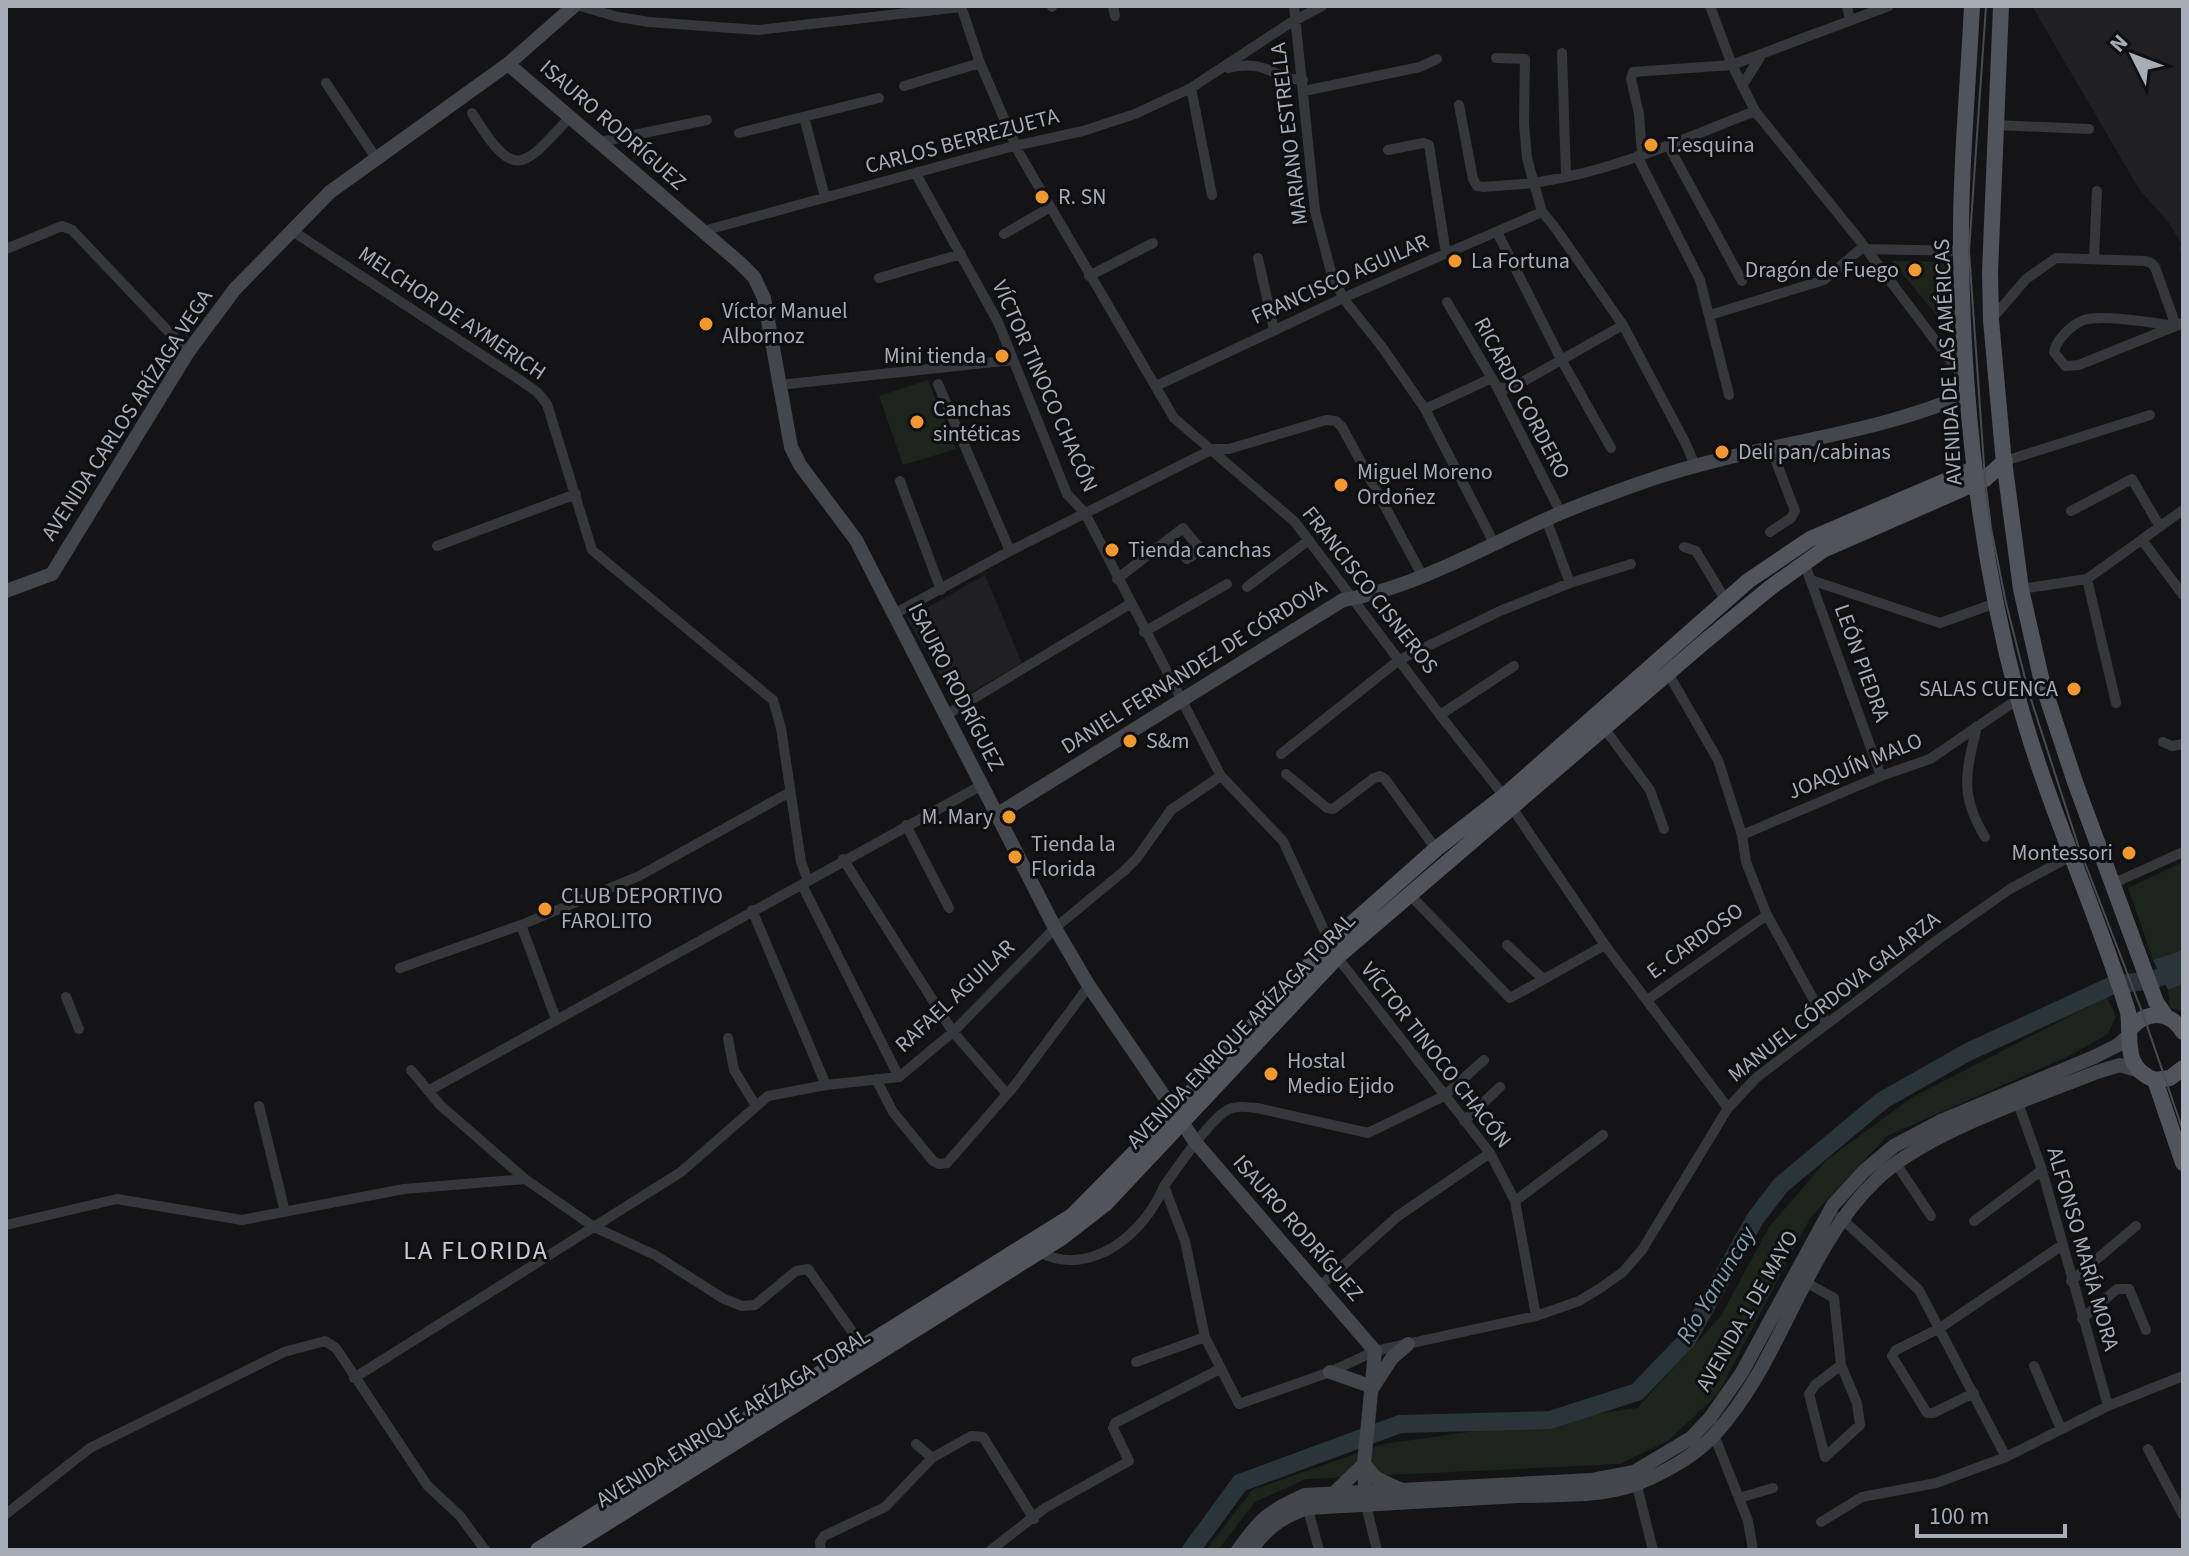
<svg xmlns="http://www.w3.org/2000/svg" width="2189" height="1556" font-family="'Source Sans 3',sans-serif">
<rect width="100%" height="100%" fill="#141416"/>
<path fill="#202023" d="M2032,6H2183V258L2179,248L2182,245L2169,223L2139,189Z
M985,575L1022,663L955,701L907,619Z"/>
<path fill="#1c241c" d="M1892,261L1947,262L1948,329Z
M928,380L956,449L903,465L879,396Z
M2183,862V950L2153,960L2128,888Z
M2183,984V1011L2170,1008L2168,990Z
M2107,997L2116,1016L2108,1034L2071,1055L1887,1136L1810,1218L1718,1394L1668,1441L1620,1464L1306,1479L1255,1502L1218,1550H1206L1252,1490L1384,1444L1637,1408L1721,1316L1769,1227L1827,1160L1911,1098Z"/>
<path fill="#2a353a" d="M2183,950V984L2168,990L2153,960Z"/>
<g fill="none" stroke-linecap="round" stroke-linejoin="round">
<path stroke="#2a353a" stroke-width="18" d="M1191,1550L1240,1483L1400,1424L1550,1420L1637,1392L1687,1340L1755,1219L1781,1185L1883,1100L1968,1052L2113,985L2152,980L2183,969"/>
<path stroke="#35373b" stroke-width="10" d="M580,6L618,17L649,22L758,30L961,7
M961,6L980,63L1019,153L1174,418L1295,522L1440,715L1504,796L1605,945L1728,1108
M1052,6V7
M1113,6L1115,16
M1294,6L1315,211L1331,272L1343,298L1382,347L1425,409L1495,545
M1710,6L1732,65L1755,111L1857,237L1965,380
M1847,6L1850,20
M1562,53L1566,177
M1496,58L1525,59L1524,124L1527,158L1542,212L1554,226L1623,325L1687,446L1695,466
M1228,68C1266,58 1275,80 1303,80
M326,83L376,158
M904,86L980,63
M1742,86L1762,54
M1191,88L1212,195
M1304,91L1420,67L1437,59
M1459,105L1473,179L1477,186L1484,187C1503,185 1521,185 1539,182C1614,171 1686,138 1755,111
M472,113C515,182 522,169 570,117
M804,117L825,197
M1996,125L2089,129
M739,133L879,98
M600,142L707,120
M1668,145L1742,281
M1388,150L1423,143L1429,145L1446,254
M1642,155L1639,114L1631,79L1633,72L1732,65L1889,6
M1637,156L1700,280L1729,395
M916,174L998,322L1067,494L1085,513L1221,776L1283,841L1330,943
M703,231L1010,147L1083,131L1135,114L1191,88L1290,23L1322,6
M294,232L520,380L537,392L547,404L592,550L773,700L781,728L801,862L808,881
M1497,232L1562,361L1611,448
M1004,234L1049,208
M6,249L62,226L72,230L188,352
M1866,249L1961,251
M1258,258L1274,330
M2094,258L2097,191
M1089,276L1153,243
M879,278L961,254
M1447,302L1497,387L1561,513
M1710,315L1824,280L1864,246
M1991,320L2026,279L2056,258L2145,261L2151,263L2155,267L2176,326
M2176,326C2154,323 2103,314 2084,320C2072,324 2056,340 2054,352L2065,366L2079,365L2183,323
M938,384L1010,551
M779,385L1013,360
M1156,386L1343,298L1542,212
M1497,387L1510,389L1623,325
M1425,409L1492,378
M2005,461L2150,415
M900,481L941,590
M2071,511L2132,479L2160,527
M1546,519L1570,583
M1770,532L1791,518L1795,511L1771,448
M2142,540L2183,595
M437,546L576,494
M1684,547L1696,551L1726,601
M1805,565L1881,776
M1117,579L1183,528L1201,550L1187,559L1168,539
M2087,579L2116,703
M1811,580L1940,623L1996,603
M1247,587L1309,540
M2021,589L2087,579L2183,510
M894,614L1010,551L1213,449H1229L1326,420L1336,421L1342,427L1422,575
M1144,632L1227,584
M1668,673L1718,760L1742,835L1746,862L1767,915L1827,1024
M946,715L1130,604
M1440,715L1514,666
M1977,726C1966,773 1959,794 1985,837
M1604,728L1650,790L1664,829
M2163,742L2172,746L2183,744
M1281,754L1399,660L1500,611L1570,583L1631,564
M1286,774L1327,808L1333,809L1374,778L1380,776L1385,779L1436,849
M906,825L949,908
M1742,835L1881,776L1930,759L2018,699
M843,859L953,1032L1007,1094
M2112,884L2183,852
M802,885L899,1077
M1409,894L1510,998L1605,945
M752,910L826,1085
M521,925L556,1019
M1507,945L1543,979
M1337,957L1490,1153L1515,1201L1536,1316
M400,968L521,925L639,876L790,792
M66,997L79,1029
M1647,1000L1767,915
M728,1038L734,1070L756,1106
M1484,1060L1444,1096L1368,1133L1257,1108C1247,1107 1234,1105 1226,1111C1208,1122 1178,1167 1164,1186L1185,1241L1205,1337L1239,1404L1330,1372L1375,1351L1536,1316L1579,1301L1602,1287L1623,1272L1642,1250L1728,1108L1756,1078L1940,938L2010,889L2071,856
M411,1070L440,1105L525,1179L594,1227L655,1255L724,1299L742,1306L755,1305L796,1271L808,1269L863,1347
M876,1079L893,1112L933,1161L939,1164L947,1163L1015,1085L1089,986
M428,1091L982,785
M2018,1103L2042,1170L2108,1406
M259,1106L285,1212
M1464,1121L1500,1087
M1895,1162L1931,1216
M1515,1201L1603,1135
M1840,1217L1919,1290L2006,1457
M1974,1221L2042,1170
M6,1225L117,1199L242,1220L404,1189L525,1179
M1039,1252C1091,1279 1145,1233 1164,1186
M1802,1280L1834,1298L1841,1365L1857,1403L1860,1425L1825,1457L1809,1394L1815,1385L1841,1365
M2071,1281L2136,1226
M1319,1287L1398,1216L1490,1153
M2082,1319L2117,1289H2129L2146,1330
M1136,1362L1205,1337
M2034,1366L2061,1429
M354,1378L681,1172L768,1096L826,1085L899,1077L953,1032L1055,928L1124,871L1137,858L1171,810L1221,776
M1974,1393L1933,1413H1927L1892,1356L1896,1350L1940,1328L2061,1246
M1714,1435L1748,1521L1753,1550
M916,1444L932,1458L971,1436L983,1437L1034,1519
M2148,1449L2183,1515
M1635,1478L1653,1550
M1739,1498L1773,1488
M1306,1502L1319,1550
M1366,1505L1377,1550
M6,1514L90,1448L284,1352L325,1341L336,1348L427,1485L460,1516L485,1550
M1821,1522L1862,1497L1936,1483L2006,1457L2108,1406L2183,1376
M821,1550L820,1542L824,1536L885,1507L932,1458
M991,1550L1045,1508L1129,1461L1113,1428L1115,1423L1220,1369"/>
<path stroke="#43464b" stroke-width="14" d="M508,64L740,263L754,277L764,298L791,447L800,465L856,540L1055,928L1089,986L1196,1143L1375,1351L1364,1464L1366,1505
M6,591L52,574L188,352L235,289L330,192L508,64L574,6
M998,814L1343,600C1413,588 1483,548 1547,519C1580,504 1615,492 1649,480C1753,444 1866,438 1967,394
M1330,1372L1373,1387
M1373,1387L1392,1358L1408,1344
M1332,1495L1364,1464L1376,1478L1402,1490
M1238,1550C1261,1518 1269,1511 1305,1495L1592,1480L1634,1472L1691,1438L1710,1418L1741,1374L1833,1205L1864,1171L1894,1146L1941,1121L2094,1057L2118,1045L2129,1035
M1251,1550C1267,1527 1282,1517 1308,1508C1378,1504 1449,1500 1519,1496C1555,1495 1605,1497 1639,1483C1665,1472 1696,1455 1715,1434C1783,1360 1803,1250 1876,1180C1925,1132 2032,1098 2097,1072L2120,1065L2140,1071"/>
<path stroke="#51545a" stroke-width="16" d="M1972,6C1968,87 1960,173 1961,254C1963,404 1979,553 2018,698C2047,805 2095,906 2128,1012C2132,1039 2121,1067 2155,1080L2170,1078L2183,1068
M2001,6L1990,272L1991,320L2003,453L2021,589L2042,682L2075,782L2156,1002L2165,1015
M2130,1029C2147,1010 2169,1010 2183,1032
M2155,1080L2183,1163
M538,1550L1072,1216L1142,1145L1330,943L1436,849L1504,796L1748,581L1810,539L1973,469
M563,1550L1061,1238L1105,1204L1337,957L1703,643L1771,587L1823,550L1985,479L2005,461"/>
<path stroke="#484b50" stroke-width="2" d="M1986,6L1969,251L1985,479L1991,528L2006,603L2028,690L2078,845L2144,1017L2183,1131"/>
</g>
<g fill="#f3982f" stroke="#0f0f11" stroke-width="3">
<circle cx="1651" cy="145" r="8"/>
<circle cx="1042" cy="197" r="8"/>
<circle cx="1455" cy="261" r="8"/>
<circle cx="1915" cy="270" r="8"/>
<circle cx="706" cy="324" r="8"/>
<circle cx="1002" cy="356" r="8"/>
<circle cx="917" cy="422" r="8"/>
<circle cx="1722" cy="452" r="8"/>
<circle cx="1341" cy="485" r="8"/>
<circle cx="1112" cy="550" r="8"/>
<circle cx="2074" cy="689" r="8"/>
<circle cx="1130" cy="741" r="8"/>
<circle cx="1009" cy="817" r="8"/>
<circle cx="2129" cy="853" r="8"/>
<circle cx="1015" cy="857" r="8"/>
<circle cx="545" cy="909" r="8"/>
<circle cx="1271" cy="1074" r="8"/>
</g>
<g text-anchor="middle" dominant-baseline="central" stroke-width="6" stroke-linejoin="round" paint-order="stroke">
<g font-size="22" fill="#a6adb6" stroke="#0f0f11">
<text transform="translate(613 125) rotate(41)">ISAURO RODRÍGUEZ</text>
<text transform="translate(1289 134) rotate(-97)">MARIANO ESTRELLA</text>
<text transform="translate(962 141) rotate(-15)">CARLOS BERREZUETA</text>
<text transform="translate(1340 279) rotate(-24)">FRANCISCO AGUILAR</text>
<text transform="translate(452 313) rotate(34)">MELCHOR DE AYMERICH</text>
<text transform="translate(1948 362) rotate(-93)">AVENIDA DE LAS AMÉRICAS</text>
<text transform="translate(1045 386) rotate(66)">VÍCTOR TINOCO CHACÓN</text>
<text transform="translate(1522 398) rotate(62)">RICARDO CORDERO</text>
<text transform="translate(127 415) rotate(-57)">AVENIDA CARLOS ARÍZAGA VEGA</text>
<text transform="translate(1370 590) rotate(52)">FRANCISCO CISNEROS</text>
<text transform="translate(1862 663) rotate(70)">LEÓN PIEDRA</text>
<text transform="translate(1194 667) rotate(-32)">DANIEL FERNANDEZ DE CÓRDOVA</text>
<text transform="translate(956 687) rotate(63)">ISAURO RODRÍGUEZ</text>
<text transform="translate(1855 766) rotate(-22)">JOAQUÍN MALO</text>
<text transform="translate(1695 941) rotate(-36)">E. CARDOSO</text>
<text transform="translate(955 996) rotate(-43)">RAFAEL AGUILAR</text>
<text transform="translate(1834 997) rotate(-38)">MANUEL CÓRDOVA GALARZA</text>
<text transform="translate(1241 1031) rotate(-46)">AVENIDA ENRIQUE ARÍZAGA TORAL</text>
<text transform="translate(1436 1055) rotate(52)">VÍCTOR TINOCO CHACÓN</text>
<text transform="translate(1298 1228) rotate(49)">ISAURO RODRÍGUEZ</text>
<text transform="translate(2083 1249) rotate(74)">ALFONSO MARÍA MORA</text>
<text transform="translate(1747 1311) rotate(-60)">AVENIDA 1 DE MAYO</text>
<text transform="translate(733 1418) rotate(-32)">AVENIDA ENRIQUE ARÍZAGA TORAL</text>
</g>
<g font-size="22" fill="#a6adb6" stroke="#0f0f11" text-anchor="start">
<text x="1667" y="145">T.esquina</text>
<text x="1058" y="197">R. SN</text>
<text x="1471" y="261">La Fortuna</text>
<text x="1899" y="270" text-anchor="end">Dragón de Fuego</text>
<text x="722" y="311">Víctor Manuel<tspan x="722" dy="25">Albornoz</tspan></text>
<text x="986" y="356" text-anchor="end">Mini tienda</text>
<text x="933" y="409">Canchas<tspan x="933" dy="25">sintéticas</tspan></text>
<text x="1738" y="452">Deli pan/cabinas</text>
<text x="1357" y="472">Miguel Moreno<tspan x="1357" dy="25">Ordoñez</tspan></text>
<text x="1128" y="550">Tienda canchas</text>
<text x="2058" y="689" text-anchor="end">SALAS CUENCA</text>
<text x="1146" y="741">S&amp;m</text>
<text x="993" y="817" text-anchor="end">M. Mary</text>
<text x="1031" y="844">Tienda la<tspan x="1031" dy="25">Florida</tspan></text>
<text x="2113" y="853" text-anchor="end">Montessori</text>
<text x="561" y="896">CLUB DEPORTIVO<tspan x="561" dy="25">FAROLITO</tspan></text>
<text x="1287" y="1061">Hostal<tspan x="1287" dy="25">Medio Ejido</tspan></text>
</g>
<g font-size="24" font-style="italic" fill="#7c9fb2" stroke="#0f0f11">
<text transform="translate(1716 1285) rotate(-59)">Río Yanuncay</text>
</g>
<g font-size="26" letter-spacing="2" fill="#c7cbd2" stroke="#0f0f11">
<text x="476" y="1250">LA FLORIDA</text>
</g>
</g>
<rect width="2189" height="1556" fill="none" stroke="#a6adb6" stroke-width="16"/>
<g transform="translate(2133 56) rotate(312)" stroke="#0f0f11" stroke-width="6" paint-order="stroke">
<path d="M0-6L14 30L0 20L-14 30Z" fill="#a6adb6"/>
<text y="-12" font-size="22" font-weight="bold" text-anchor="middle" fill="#a6adb6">N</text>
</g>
<path d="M1917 1524v12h148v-12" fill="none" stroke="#a6adb6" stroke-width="4"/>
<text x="1929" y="1524" font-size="24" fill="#a6adb6" stroke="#0f0f11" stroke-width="6" paint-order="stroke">100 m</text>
</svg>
